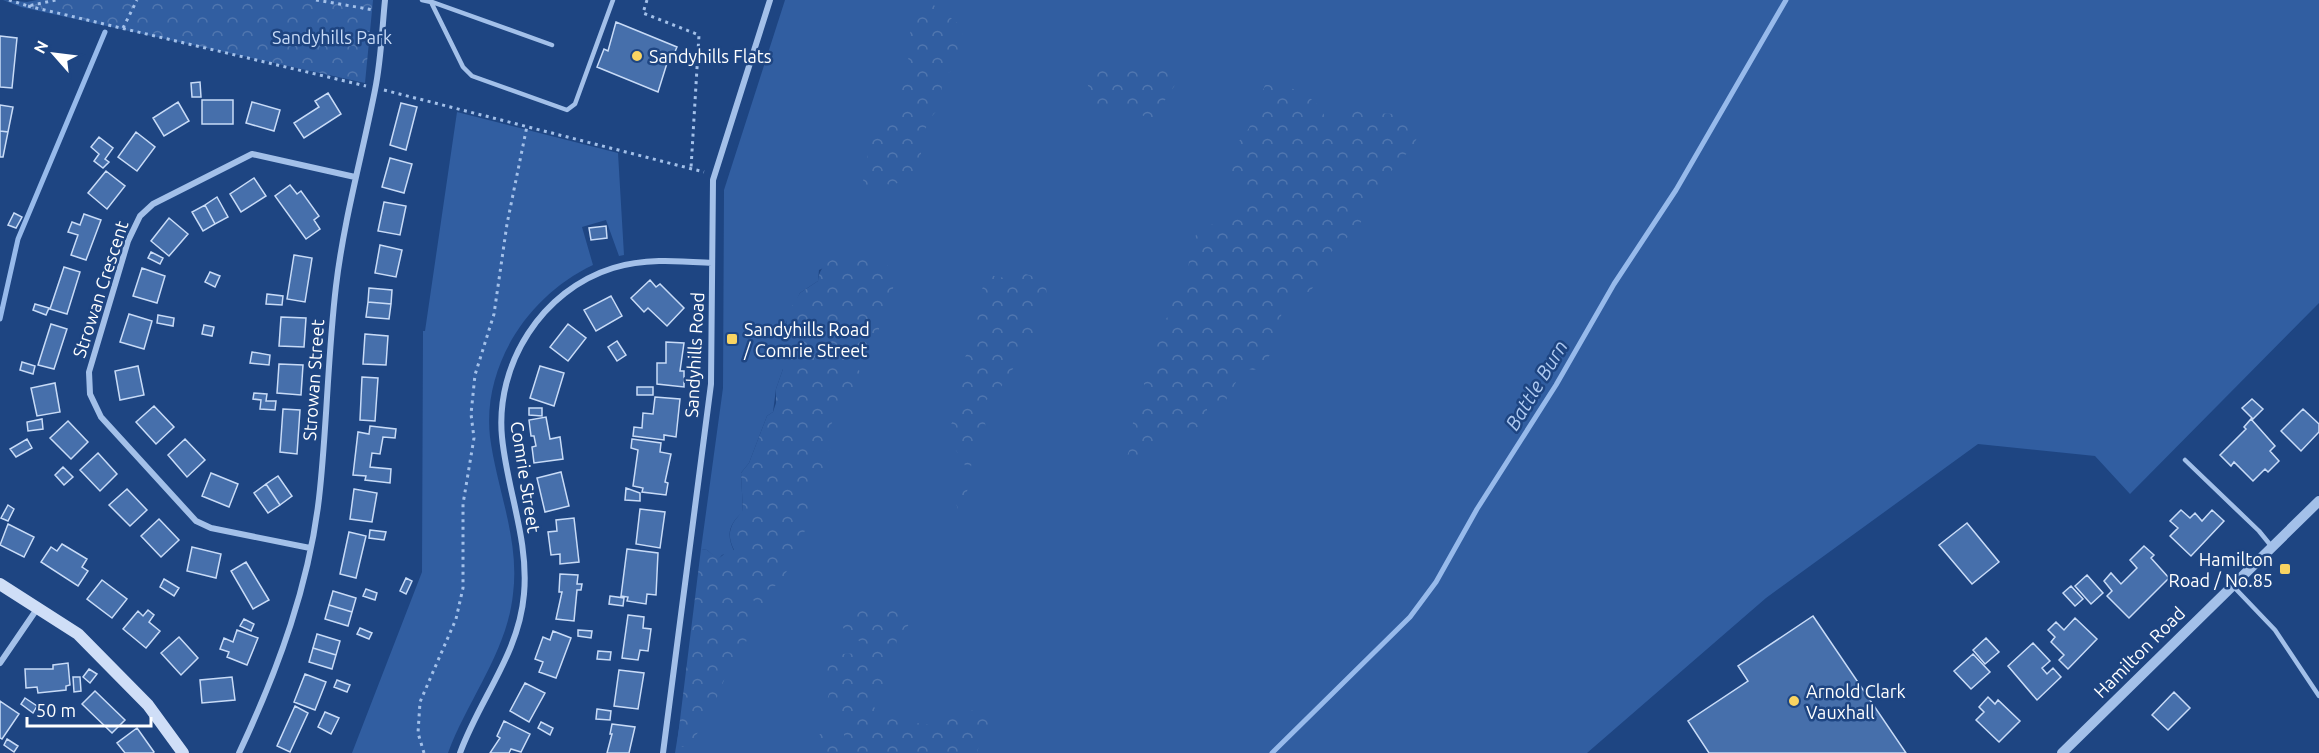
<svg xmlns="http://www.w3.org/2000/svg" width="2319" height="753" font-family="Ubuntu,sans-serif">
<defs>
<pattern id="forest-crowns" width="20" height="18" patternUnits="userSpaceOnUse" patternTransform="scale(1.5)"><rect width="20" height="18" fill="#315ea1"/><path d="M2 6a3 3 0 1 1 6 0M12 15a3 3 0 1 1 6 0" fill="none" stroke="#5076af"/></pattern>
</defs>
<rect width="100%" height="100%" fill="#1e4582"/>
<path fill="#315ea1" d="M785,0H2319V303L2130,494L2095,456L1978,444L1766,598L1587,753H675L680,722L835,263L819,270L818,281L800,293L784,327L783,369L776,389L773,412L767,416L749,463L741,473L743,512C729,524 726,534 734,551L722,555L718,560L707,550L701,549L723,388L724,190Z
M457,112L618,153L624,255L619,256L606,220L582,227L593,265C529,295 482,365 490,437C497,490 520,540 513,594C507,652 468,699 448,753H352L422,572L423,331H425Z"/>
<path fill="url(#forest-crowns)" d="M3,0L27,2L37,0H373L365,83L21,7Z
M931,3L964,28L961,38L968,46L959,65L944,76L940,97L942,104L928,121L921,145V155L911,180L889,185L880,181L869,187L863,183L864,173L872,167L867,158L873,137L881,133L885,123L884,115C891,107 896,104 906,101L895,89L909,62L907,52L911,28L919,13Z
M1164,63L1174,69L1175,85L1165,100L1163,114C1147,123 1140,112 1127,109C1115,106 1104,110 1094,102L1085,77L1090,70H1124L1134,65Z
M1265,85C1289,83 1321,97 1327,123L1320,132L1318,143L1335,135C1336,125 1343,111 1353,108L1371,113L1396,114L1409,124L1417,137L1413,149L1401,158L1373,196L1358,228L1322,260L1323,266L1311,291L1274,303L1281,309C1283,325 1272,366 1253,370L1244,368L1226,400L1207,406V418L1204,425L1184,431L1176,429L1164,436L1155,453L1138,464H1133L1127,456L1132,443L1133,421L1144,402V383L1159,369L1153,362V344L1161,339L1174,336L1167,327L1166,319L1172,310V298L1182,290L1188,289C1186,276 1190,241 1199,230C1205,223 1213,226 1220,223C1230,217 1241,208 1250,201L1251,192L1235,186L1229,175L1236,145L1249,128Z
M840,254C847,254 853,256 859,257C883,260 878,253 895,275L892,295L894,304L890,313H877L874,323L879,327V334L872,340V346L865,353L851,352C848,364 852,365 861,372V380L855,387H845L830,428L839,443L825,453L829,460L832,472L822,486L814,488L807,483L797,487L798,498L812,508C807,529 800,546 785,560L788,569L781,581L771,589L769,599L760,606L753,600L745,602L753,617L745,646L727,673L708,719L693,739L683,747L677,744L701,549L707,550L718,559L728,551L734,550C726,534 730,524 743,511L741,473L749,463L767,416L773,412L776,403V389L783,369L782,348L788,313L800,293L818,281C820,265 828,263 840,254Z
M1018,272L1040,278L1046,283L1047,302L1031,320L1036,328L1030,338L1022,341C1017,370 1001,393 976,407C978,412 984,418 985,423C989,438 977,446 973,458C969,469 969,505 958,510L956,503C958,495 964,482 965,474C970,450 930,447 962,406C955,385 961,370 968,349L975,346L978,307L988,297L982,289L989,275L1005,278Z
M891,602L900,610L906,611L910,618L908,626L898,634L895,650L885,659L887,679L880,687L873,689L878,698L874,707C891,727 917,719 941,728C950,712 977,704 993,718L992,725L987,732L983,730L977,753H827L816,739L820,734L828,733L845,739L842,726L850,716L831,706L827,700L833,681L827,673L828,665L842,654L862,653L863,644L844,629L838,619L840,609L860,603L869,607Z"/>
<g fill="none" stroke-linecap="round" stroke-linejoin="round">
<path stroke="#97baeb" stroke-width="5" d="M0,319L18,239L105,32
M1272,753L1410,617L1436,582L1477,509L1556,385L1614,284L1676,190L1786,0"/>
</g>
<path fill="#466fab" stroke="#c8dbf7" stroke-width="1.5" d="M616,22L677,47L671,61L668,60L658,92L597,67L604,49L608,51Z
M0,36L17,38L12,88L0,87Z
M200,82L201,97H192L191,83Z
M328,93L341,114L304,138L294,123L319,107L315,101Z
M202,100H233V124H202Z
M178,102L189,121L164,136L153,118Z
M252,102L280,110L274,131L246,123Z
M401,103L417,107L406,150L390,145Z
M0,105L13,107L8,132L0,131Z
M0,131L8,132L3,157H0Z
M136,132L155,147L137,171L118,157Z
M99,137L113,148L105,159L109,162L103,168L94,161L99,154L91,147Z
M390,158L412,164L404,193L382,187Z
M106,171L125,186L107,209L88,193Z
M254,178L266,196L241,212L230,194Z
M290,185L297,194L301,191L319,216L314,220L320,229L306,239L275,196Z
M217,197L228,217L215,224L205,205Z
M384,202L406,206L400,235L378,231Z
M205,205L215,224L203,231L192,212Z
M14,213L22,217L16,228L8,225Z
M84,214L101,220L86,260L71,255L78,235L68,232L72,222L80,225Z
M169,218L188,234L169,256L151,241Z
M606,226L607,238L591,240L589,228Z
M380,245L402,250L396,277L375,273Z
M151,252L163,258L160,264L148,258Z
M294,255L312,258L305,302L287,299Z
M64,267L80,272L67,314L50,309Z
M142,268L165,276L157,303L133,296Z
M210,272L220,276L215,287L205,282Z
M650,280L656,287L660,284L684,308L667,326L648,308L644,312L631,298Z
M369,288L392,290L391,304L368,302Z
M267,294L283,296L282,305L266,304Z
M611,296L622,316L596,331L584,310Z
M368,302L391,304L389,319L366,317Z
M35,304L49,308L46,315L33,310Z
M129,314L152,321L144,349L120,342Z
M158,315L174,318L173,326L157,323Z
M281,317L306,318L304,347L279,346Z
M51,324L67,329L54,369L38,365Z
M568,324L586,338L568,361L550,347Z
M204,325L214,327L212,336L202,334Z
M365,334L388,336L386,365L363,364Z
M617,341L626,355L617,361L608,347Z
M666,342L684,343L680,371H684V387L657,384V363H666Z
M252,352L270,355L269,365L250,363Z
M22,362L35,366L33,374L20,370Z
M279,364L303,365L301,395L277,393Z
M138,366L144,395L120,400L115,371Z
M540,366L564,373L554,406L530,398Z
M362,377L378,378L375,421L360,420Z
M55,383L60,412L37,416L31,388Z
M637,387H653V395H637Z
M254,393L267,394L266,401H276L275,410L260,409L261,400L253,399Z
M655,397L680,399L676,437L664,435V440L633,436L634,427L642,428L643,413L653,414Z
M2252,399L2263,409L2253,419L2242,408Z
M154,406L174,427L156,444L136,422Z
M529,408H542V416L529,415Z
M283,409L300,410L297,454L280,452Z
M2303,409L2319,424V432L2301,451L2281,431Z
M546,417L550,439L560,437L563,459L534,463L532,447L536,446L534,436H531L529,420Z
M42,419L43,429L28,431L27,422Z
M2251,419L2275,446L2270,451L2279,461L2268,472L2265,469L2253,481L2234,462L2231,466L2220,455L2246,429L2244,427Z
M68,421L88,442L71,459L50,438Z
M370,426L396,429L395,438L383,437L380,454L372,453L370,467L391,469L390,483L365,480L366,476L353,475L358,432L369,434Z
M27,439L32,448L16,457L10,449Z
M185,439L205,460L187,477L168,455Z
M632,439L661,443L660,452L671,454L665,482L668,483L666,495L642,492L643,488L633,486L638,450L631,448Z
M98,453L117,474L100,491L80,470Z
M63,467L73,477L64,485L55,475Z
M561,472L569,506L545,512L537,478Z
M211,473L238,484L229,507L202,496Z
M278,476L292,496L280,505L266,484Z
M266,484L280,505L268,513L254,493Z
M626,488L640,493V501L625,500Z
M127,489L147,510L130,526L109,505Z
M354,489L377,493L372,522L350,519Z
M8,505L14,509L8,521L1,518Z
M640,509L665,512L660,548L636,544Z
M2181,510L2190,518L2195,513L2202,521L2212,510L2224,521L2191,556L2170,536L2178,528L2170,521Z
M574,518L579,562L560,564V554L551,555L548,532L557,531L556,520Z
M159,519L179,540L161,557L141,536Z
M1967,523L1999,562L1972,584L1939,545Z
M8,524L34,537L24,557L0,545Z
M370,530L386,532L384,540L369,538Z
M349,532L366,536L356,578L340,574Z
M62,544L87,559L82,567L88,571L78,586L41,562L51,547L57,551Z
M2144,546L2154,555L2151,558L2169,578L2129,618L2107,596L2112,591L2104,581L2111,573L2121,584L2137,568L2130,560Z
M192,547L221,554L216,578L187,571Z
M627,549L658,553L656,595L647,594L646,604L627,601L628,597L621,596Z
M246,562L269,600L253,609L231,571Z
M560,574L578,575L577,584H582L581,590H577L574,621L556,619L562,592H559Z
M2087,575L2103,593L2091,604L2075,586Z
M406,578L412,581L406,594L400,591Z
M164,579L179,588L174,596L160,587Z
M102,580L127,599L112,618L87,599Z
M2071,586L2083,599L2075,606L2063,593Z
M366,589L377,593L375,600L363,596Z
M333,591L356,598L352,612L329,605Z
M610,596L624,598L623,606L609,604Z
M329,605L352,612L348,626L325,619Z
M148,610L154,615L149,622L160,631L146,648L123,629L138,611L143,616Z
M628,615L644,617L643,628L651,629L648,651L640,650L638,660L622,658Z
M1813,616L1906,753H1709L1688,721L1748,681L1738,666Z
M2075,618L2097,639L2068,669L2059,660L2064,655L2051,642L2055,637L2048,630L2056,622L2064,630Z
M244,619L254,624L251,631L240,626Z
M360,628L372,633L369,639L357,634Z
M237,630L258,638L247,665L227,657L229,652L220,649L224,638L233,642Z
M578,630L592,631L591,638L578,636Z
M553,631L571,638L556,678L539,672L543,662L535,659L543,637L550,640Z
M317,634L340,641L336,655L313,648Z
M179,637L198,658L181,675L161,653Z
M1986,638L1999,652L1985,664L1973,650Z
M2033,643L2050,661L2042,668L2047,674L2053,668L2061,677L2037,700L2008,666Z
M313,648L336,655L332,669L309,662Z
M598,651L611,652L610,660L597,659Z
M1973,654L1990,672L1971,689L1954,671Z
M68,663L70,685L66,686V690L38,693L37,687L26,688L25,669H53V665Z
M89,669L97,674L90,683L83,677Z
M619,670L644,673L638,709L614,706Z
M305,674L326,682L315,710L294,702Z
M73,677H80L81,691L74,692Z
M232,677L235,700L202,703L200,680Z
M337,680L350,685L347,692L334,687Z
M525,683L545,693L529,722L510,711Z
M95,691L125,720L112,733L82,704Z
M2174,692L2190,708L2168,730L2152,715Z
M1988,697L1995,704L1998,700L2020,721L1999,742L1976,720L1984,712L1979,707Z
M25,698L37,706L33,713L21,704Z
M0,701L19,714L2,739L0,738Z
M295,706L308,713L290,752L277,746Z
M597,709L611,711L610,720L596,719Z
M325,712L339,718L331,734L318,727Z
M504,721L530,734L521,752L511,749L509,753H490L500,738L497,736Z
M541,722L553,728L550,735L538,728Z
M612,724L635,727L629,753H607L612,734H610Z
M137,728L154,752L153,753H125L117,743Z
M7,739L18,746L14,752L4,745Z"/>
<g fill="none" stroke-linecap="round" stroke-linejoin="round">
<path stroke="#a3c0e9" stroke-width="3" stroke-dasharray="3 4.5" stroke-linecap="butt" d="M9,0L28,6L56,0
M316,0L374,10
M647,0L643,13L699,35L691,168
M28,6L366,86
M123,28L137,0
M384,90L704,172
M424,753L418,733L420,702L456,619L463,588V504L474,438L471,414L475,375L494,314L507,224L527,126"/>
<path stroke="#a3c0e9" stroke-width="4.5" d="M422,0L431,2L463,67L472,76L567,110L575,104L613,0
M432,2L552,45
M2185,460L2259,531L2272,547
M2232,585L2275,630L2319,696"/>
<path stroke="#a3c0e9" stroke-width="6" d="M310,548L211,528L196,521L101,417L90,394L89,372L128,241L140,216L153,204L252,154L355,177
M0,663L39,606
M239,753C278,670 311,581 320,489C327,422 328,353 336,286C344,219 362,156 375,90C381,61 382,30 385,0
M460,753C480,698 519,654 524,594C529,540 507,490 502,437C495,364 542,290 613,268C646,258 679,261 712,263
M663,753L711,384L713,180L770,0"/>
<path stroke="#a3c0e9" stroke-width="10" d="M2062,753L2319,501"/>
<path stroke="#cfdef7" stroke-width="12" d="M0,584L78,634L148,705L183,753"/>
</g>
<g fill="#f9d462" stroke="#1e4582" stroke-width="2">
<circle cx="637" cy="56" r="6"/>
<rect x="726" y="333" width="12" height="12" rx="3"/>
<rect x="2279" y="563" width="12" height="12" rx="3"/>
<circle cx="1794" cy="701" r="6"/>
</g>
<g text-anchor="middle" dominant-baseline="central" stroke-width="5" stroke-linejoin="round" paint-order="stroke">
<g font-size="18" fill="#c8dbf7" stroke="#1e4582">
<text x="332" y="37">Sandyhills Park</text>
</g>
<g font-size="18" fill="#fff" stroke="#1e4582" text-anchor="start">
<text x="649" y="56">Sandyhills Flats</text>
<text x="744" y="329">Sandyhills Road<tspan x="744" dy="21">/ Comrie Street</tspan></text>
<text x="2273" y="559" text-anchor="end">Hamilton<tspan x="2273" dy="21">Road / No.85</tspan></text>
<text x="1806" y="691">Arnold Clark<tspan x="1806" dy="21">Vauxhall</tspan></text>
</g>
<g font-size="18" fill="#fff" stroke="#1e4582">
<text transform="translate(100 289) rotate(-72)">Strowan Crescent</text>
<text transform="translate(694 355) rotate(-87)">Sandyhills Road</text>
<text transform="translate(313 380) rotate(-86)">Strowan Street</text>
<text transform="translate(526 477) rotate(81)">Comrie Street</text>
<text transform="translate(2139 652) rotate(-45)">Hamilton Road</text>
</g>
<g font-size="20" font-style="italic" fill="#afcaf1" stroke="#1e4582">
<text transform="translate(1536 385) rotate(-59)">Battle Burn</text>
</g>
</g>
<g transform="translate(54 54) rotate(298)" stroke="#1e4582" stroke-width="4.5" paint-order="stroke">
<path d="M0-4.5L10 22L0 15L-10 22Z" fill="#ffffff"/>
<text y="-9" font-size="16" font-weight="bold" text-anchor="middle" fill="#ffffff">N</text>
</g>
<path d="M27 717v9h124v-9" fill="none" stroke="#ffffff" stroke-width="3"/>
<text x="36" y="717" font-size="18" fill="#ffffff" stroke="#1e4582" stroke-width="4.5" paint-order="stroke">50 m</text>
</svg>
